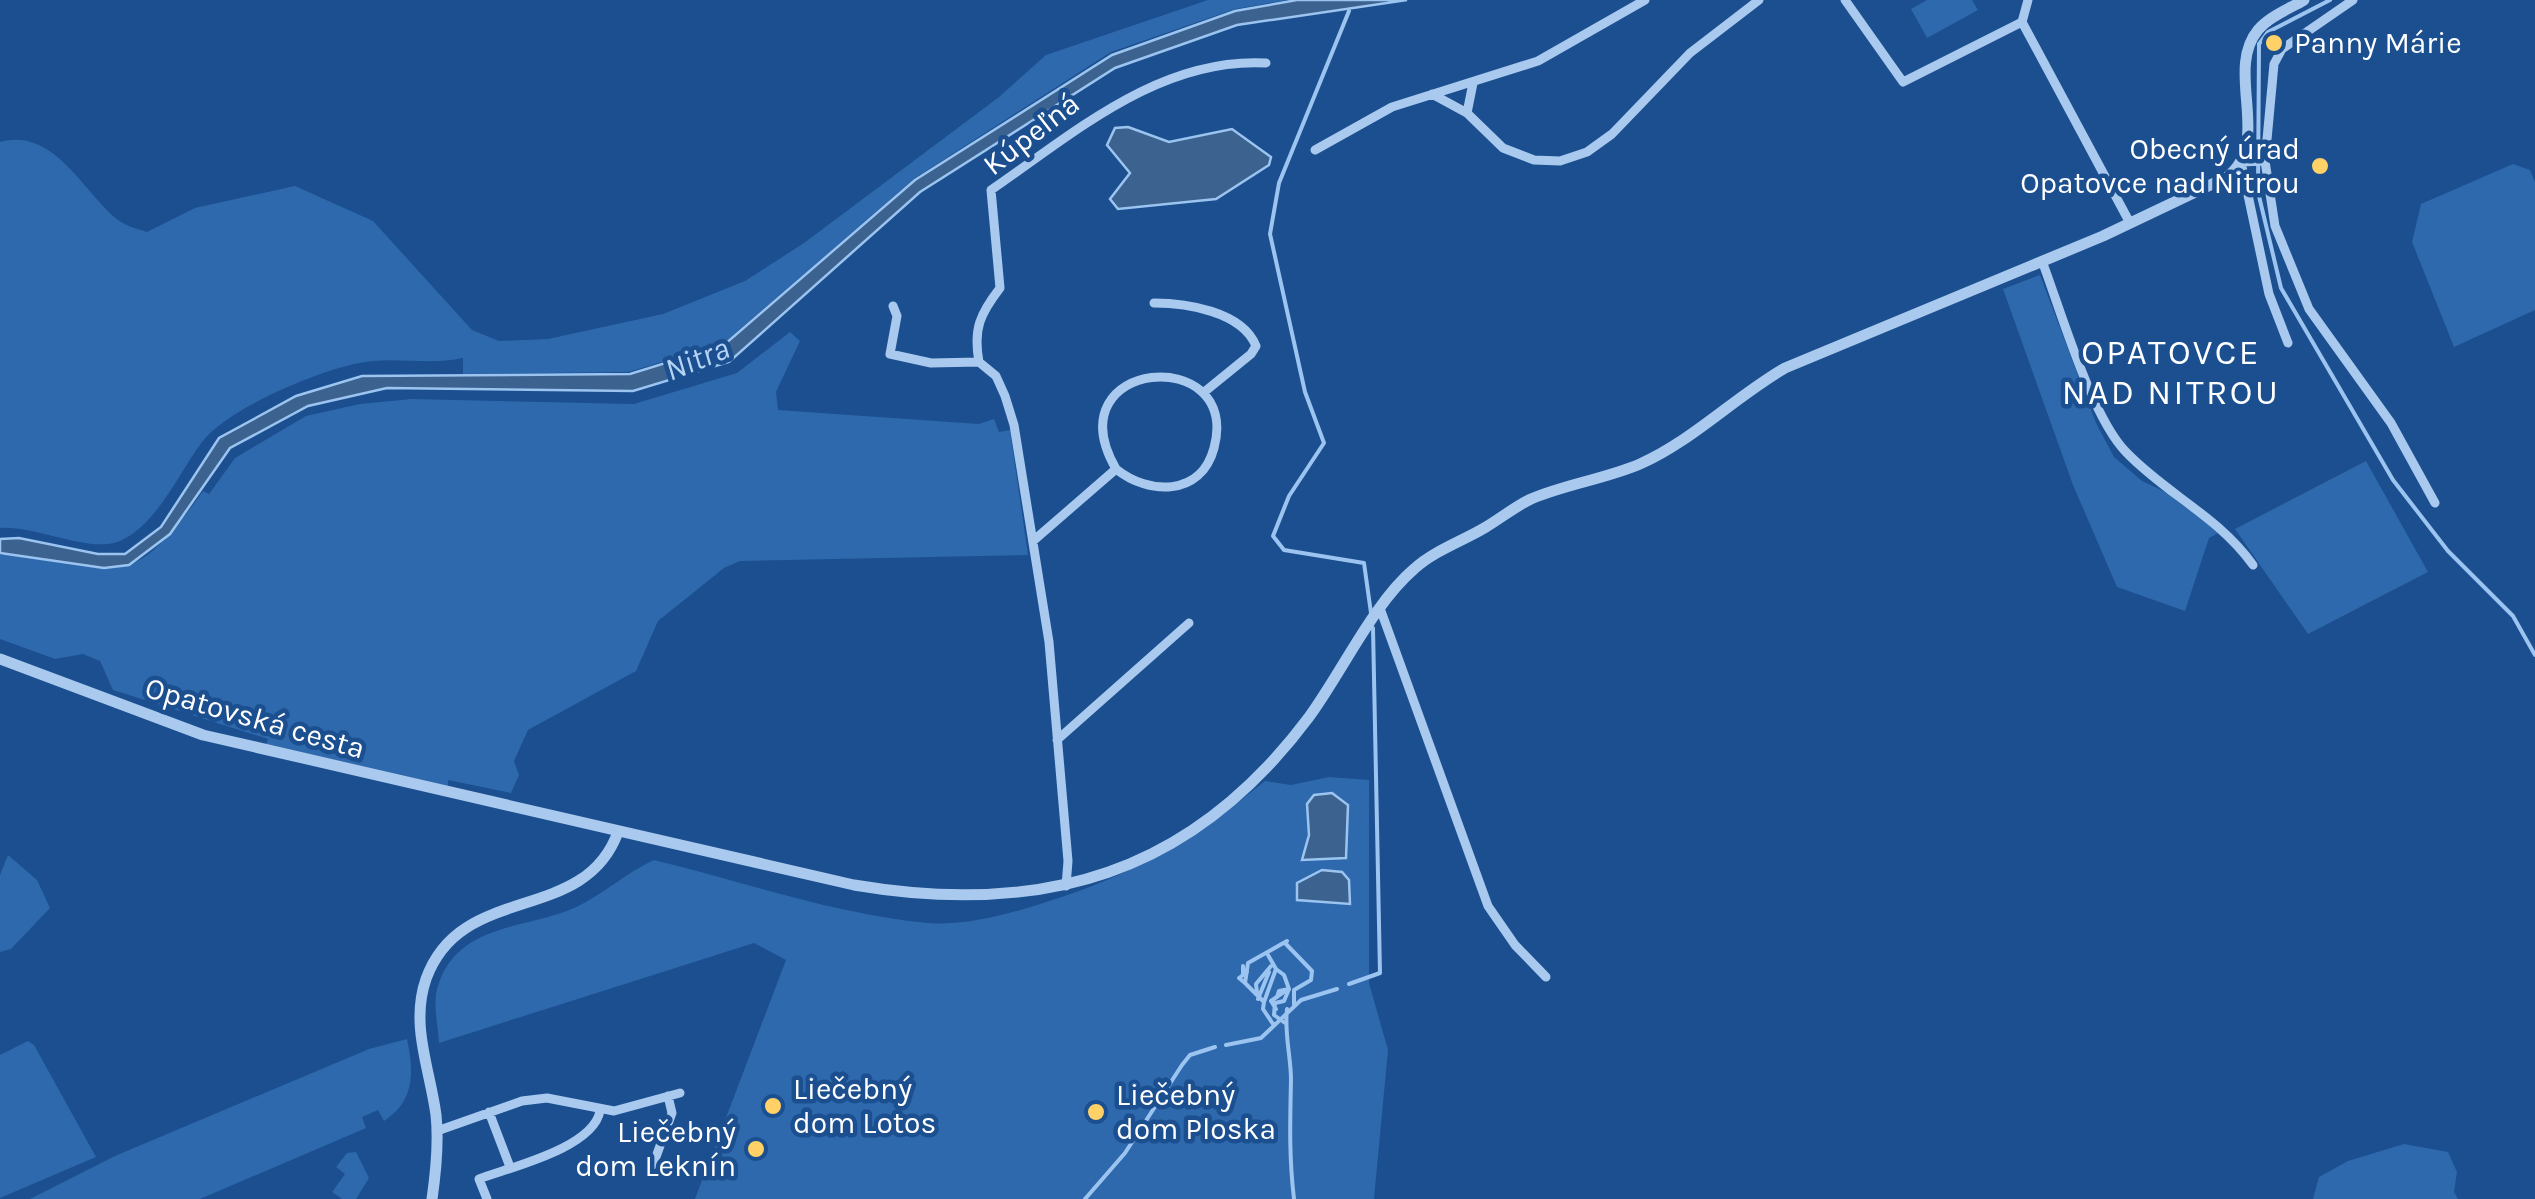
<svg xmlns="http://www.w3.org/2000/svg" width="2535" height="1199" font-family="Karla,sans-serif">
<rect width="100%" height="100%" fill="#1b4f8f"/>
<path fill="#2e69ad" d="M1208,0H1287L1235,9L1111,52L915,178L723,344L628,372L463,374V358C432,365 402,358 372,361C329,365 227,408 202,442C180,471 157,525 120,541C91,554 34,525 0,528V142C54,127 82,191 118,220C126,226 138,229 147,232L195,208L295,186L373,221L472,330L499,341L548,339L663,314L745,281L804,243L999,97L1046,55Z
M1927,0H1972L1978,10L1927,38L1911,9Z
M2513,164L2530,170L2535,182V310L2454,347L2412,242L2421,204Z
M2040,275L2096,423L2114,457L2142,481L2170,494L2220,532L2209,538L2185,611L2117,587L2073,485L2003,289Z
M790,332L800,341L776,392L778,410L979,424L994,419L999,432L1010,430L1028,555L740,561L724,568L658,621L636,671L528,730L514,761L519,775L511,793L448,780V786L266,744L268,739L113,690L100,661L83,654L55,659L0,639V555C116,553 117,612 203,491L209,494L235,458L306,416L360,404L412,399L634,404L737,373Z
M2366,461L2428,572L2308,634L2235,529Z
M1329,777L1369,780V983L1388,1050L1374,1199H695L786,960L754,943L439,1043C438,1027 433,1004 437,989C454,929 512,929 561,913C596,902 621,875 654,860C745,882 834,914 928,923C965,926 1005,915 1040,904C1134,875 1188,843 1265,781L1291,785Z
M8,855L37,880L50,908L11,949L0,952V875Z
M407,1039C414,1072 415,1101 384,1121L378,1110L362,1117L366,1128L200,1199H30L115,1156L369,1049Z
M28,1041L34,1045L96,1157L0,1198V1055Z
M2404,1144L2448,1152L2457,1172L2454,1192L2458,1199H2313L2319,1177L2348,1161Z
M356,1152L369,1178L356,1199H342L332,1192L345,1174L336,1167L347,1153Z"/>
<path fill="#3c6290" stroke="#9cc4f0" stroke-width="2.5" d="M1297,0H1407L1237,25L1115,68L920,192L729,362L633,391L387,388L308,406L230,448L170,534L129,565L104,568L0,553V539L19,538L98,554H125L161,527L219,438L296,396L362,376L630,374L724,345L915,180L1112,55L1235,11Z
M1128,127L1169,142L1232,129L1271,157L1269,165L1216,199L1118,209L1110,199L1130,173L1107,145L1115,128Z
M1332,793L1348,805L1346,858L1302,860L1309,835L1307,804L1314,795Z
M1322,870L1342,872L1349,880L1350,904L1297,900V883Z"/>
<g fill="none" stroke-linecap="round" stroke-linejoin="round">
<path stroke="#9cc4f0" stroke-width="4" d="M2330,0L2268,32L2259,44L2258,192L2281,288L2393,480L2448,551L2513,616L2535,655
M1349,11L1279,183L1270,234L1305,392L1324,443L1289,496L1273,536L1284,550L1364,563L1371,613
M1285,943L1312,971L1311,980L1294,990V1005
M1276,969L1284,975L1289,989L1279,991L1277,997
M1243,974V966
M1245,983L1239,978L1247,972
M1349,984L1380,973L1373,628
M1257,993L1256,984L1271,966
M1258,999L1269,972
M1264,1002L1276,969L1268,955
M1276,1009L1271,1001L1285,991
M1287,1009C1284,1034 1291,1056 1291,1080C1290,1123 1289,1157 1294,1199
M1285,1023L1274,1015L1275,1003L1284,1001L1289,989
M1273,1024L1263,1009L1264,1002L1245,983L1248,963L1287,941
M1226,1045L1261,1038L1301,1000L1337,989
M1085,1199L1125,1153L1182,1065L1190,1055L1215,1047"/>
<path stroke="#a9c9ee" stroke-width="9" d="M1845,0L1903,82L2022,22L2028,0
M2353,0L2282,49L2274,64L2265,161L2275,226L2309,309L2391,423L2435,503
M2022,22L2130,223
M1432,94L1467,113L1503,148L1534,160L1560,161L1587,152L1612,134L1690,53L1759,0
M1467,113L1473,83
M1315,150L1392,107L1538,61L1645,0
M2265,161L2241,162L2269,294L2288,343
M2042,261C2061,311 2091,416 2126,452C2166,494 2218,516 2253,565
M1154,303C1185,303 1242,311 1256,346L1251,354L1203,393
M893,306L897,316L890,354L931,363L979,362L996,376L1005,396L1014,425L1049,642L1068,861L1066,886
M979,362C973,329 980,314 1000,288L991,190C1073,134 1159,57 1266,63
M1033,541L1116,469C1148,495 1201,497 1214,448C1242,343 1052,358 1116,469
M1381,611L1488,906L1515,945L1546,977
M1057,740L1189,623
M489,1112L510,1167
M437,1131L522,1101L547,1098L614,1111L680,1093
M653,1165L672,1113L668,1096
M487,1199L479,1179C511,1167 593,1148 600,1111"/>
<path stroke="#a9c9ee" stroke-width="11" d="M0,659L203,735L854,885C1043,917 1191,875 1309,717C1342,672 1373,604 1414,569C1435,550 1463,541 1486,527C1501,518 1516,506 1531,499C1566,484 1605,479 1640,464C1692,441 1735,397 1785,368L2103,236L2227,177C2273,142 2224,71 2258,30C2270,16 2289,9 2304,0
M432,1199C436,1171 439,1142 436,1115C430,1069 410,1025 426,979C461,881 584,926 618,832"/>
</g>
<g fill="#ffd166" stroke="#1b4f8f" stroke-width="4">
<circle cx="2274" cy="43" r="10"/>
<circle cx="2320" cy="166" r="10"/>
<circle cx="773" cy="1106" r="10"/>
<circle cx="1096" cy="1112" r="10"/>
<circle cx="756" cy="1149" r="10"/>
</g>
<g text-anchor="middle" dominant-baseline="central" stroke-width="9" stroke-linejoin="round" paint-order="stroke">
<g font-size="30" fill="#fff" stroke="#1b4f8f" text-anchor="start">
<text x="2294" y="43">Panny Márie</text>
<text x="2300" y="149" text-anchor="end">Obecný úrad<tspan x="2300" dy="34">Opatovce nad Nitrou</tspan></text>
<text x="793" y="1089">Liečebný<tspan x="793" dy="34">dom Lotos</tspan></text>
<text x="1116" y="1095">Liečebný<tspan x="1116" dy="34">dom Ploska</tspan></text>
<text x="736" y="1132" text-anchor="end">Liečebný<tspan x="736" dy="34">dom Leknín</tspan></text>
</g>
<g font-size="30" fill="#fff" stroke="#1b4f8f">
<text transform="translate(1031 134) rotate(-38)">Kúpeľná</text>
<text transform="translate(255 718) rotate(16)">Opatovská cesta</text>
</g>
<g font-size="32" font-style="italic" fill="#b5d3f5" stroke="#1b4f8f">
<text transform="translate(697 359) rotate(-22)">Nitra</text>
</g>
<g font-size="35" letter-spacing="2.5" fill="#fff" stroke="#1b4f8f">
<text x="2171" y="352">OPATOVCE<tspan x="2171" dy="40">NAD NITROU</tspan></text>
</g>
</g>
</svg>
